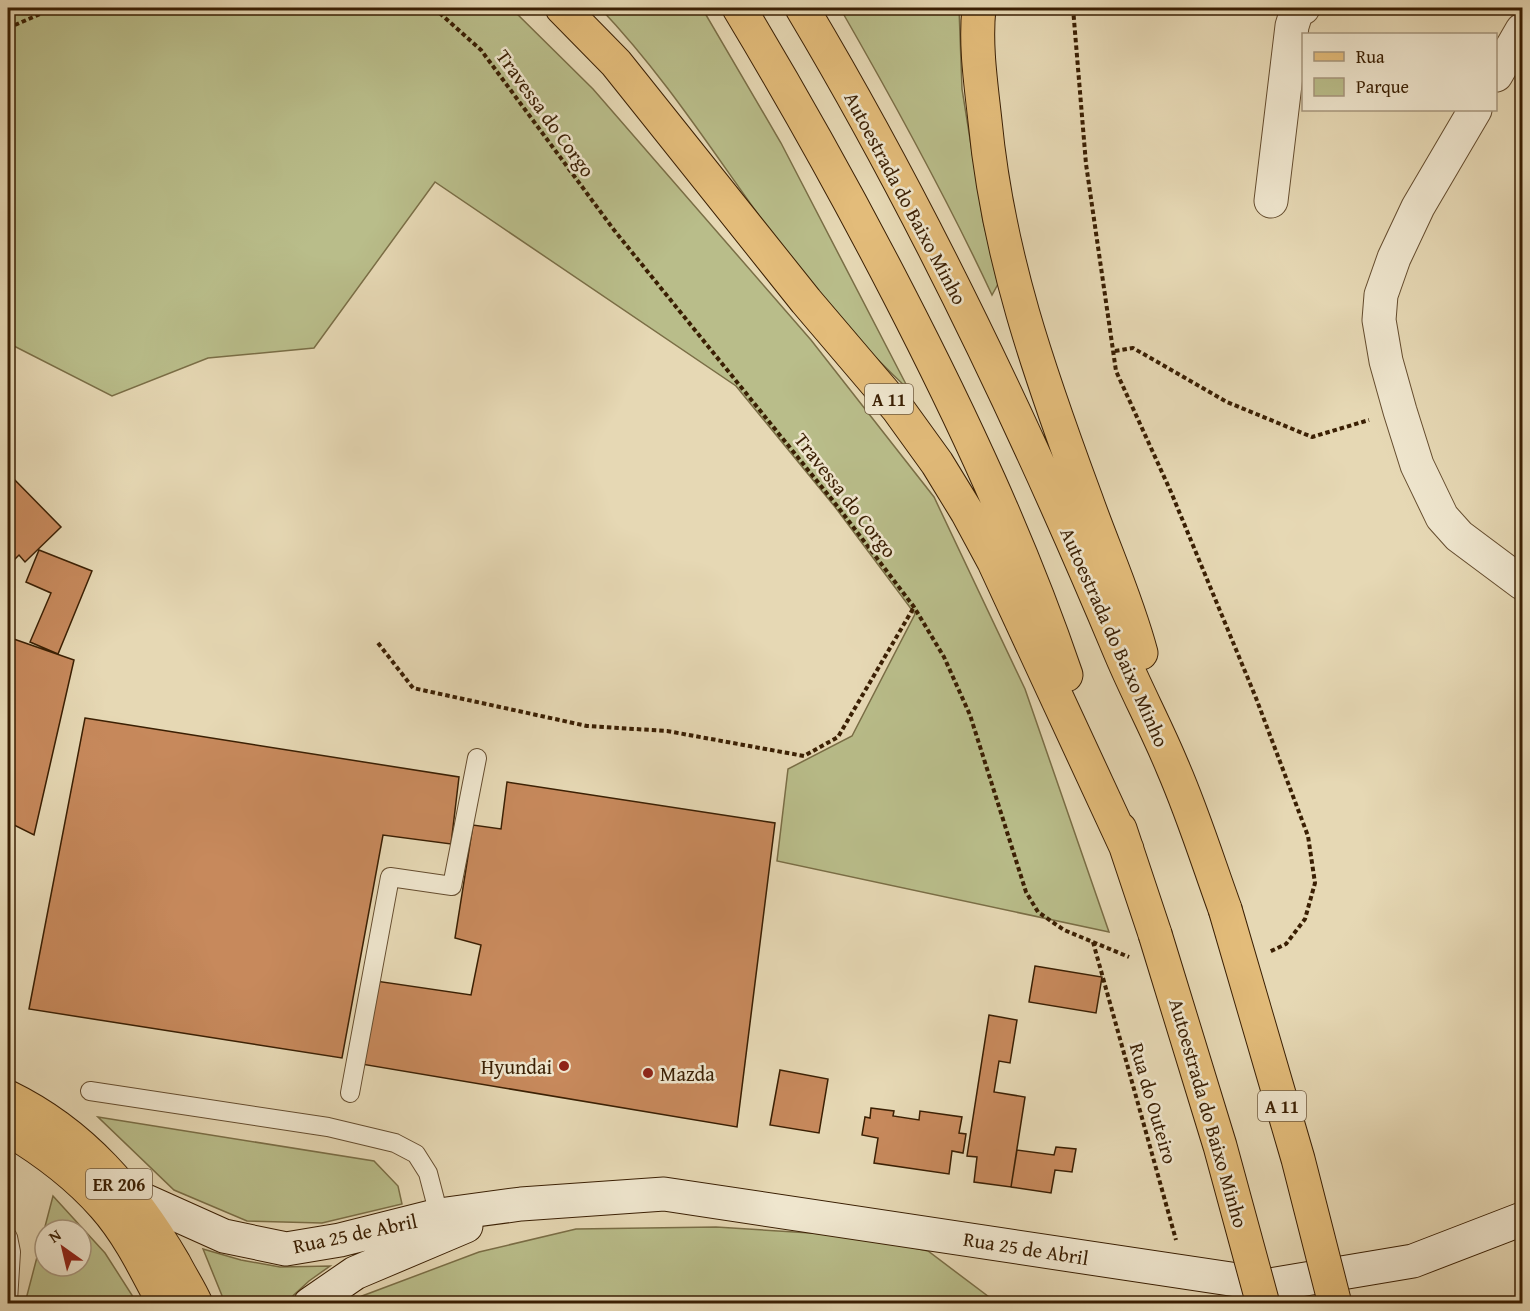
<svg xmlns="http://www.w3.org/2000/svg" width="1530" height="1311" font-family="'Gentium Book Plus',serif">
<rect width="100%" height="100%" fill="#e6d8b4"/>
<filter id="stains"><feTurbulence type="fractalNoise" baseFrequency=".00333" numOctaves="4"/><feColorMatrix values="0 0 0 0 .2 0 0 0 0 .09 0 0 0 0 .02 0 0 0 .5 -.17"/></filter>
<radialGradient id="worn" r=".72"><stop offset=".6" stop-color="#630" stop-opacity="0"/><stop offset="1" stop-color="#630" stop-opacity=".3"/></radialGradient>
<path fill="#b9bd8a" stroke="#7a6e46" stroke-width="1.5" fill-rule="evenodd" d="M8,8H511L593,89L811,340L934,497L1025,689L1109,932L777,861L788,769L852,736L915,614L835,507L736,386L435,182L314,348L208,358L112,396L8,343Z
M600,8H702L781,143L909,390C851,336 800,275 755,210C705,140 659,70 600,8Z
M840,8H959L962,89L983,220L998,284L992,295C946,196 894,102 840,8Z
M98,1117L374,1161L398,1186L402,1204L322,1223L247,1221L174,1190Z
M53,1196L105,1253L137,1303H25ZM45,1230H81V1266H45Z
M716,1227L859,1236L928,1251L997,1303L352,1304L362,1296L479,1252L576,1229Z
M203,1249L241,1260L280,1267L330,1266L309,1281L285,1303H225Z"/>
<path fill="#c7895c" stroke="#3a1f03" stroke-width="1.5" d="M8,473L61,527L25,562L19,555L8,566Z
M39,550L92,571L58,654L30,642L51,593L26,582Z
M8,637L74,660L34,835L8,822Z
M85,718L459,777L451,844L383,835L342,1058L29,1009Z
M507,782L775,823L737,1127L361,1064L376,981L471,995L481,945L455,938L473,825L501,829Z
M1035,966L1102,977L1096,1013L1029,1002Z
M989,1015L1017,1020L1010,1063L999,1061L994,1092L1025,1097L1011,1187L974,1182L977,1157L967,1156Z
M780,1070L828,1079L819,1133L770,1125Z
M871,1108L894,1111L893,1116L919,1120L920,1111L962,1117L959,1133L966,1134L963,1153L952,1151L949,1174L874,1163L878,1138L862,1135L865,1117L870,1118Z
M1056,1147L1076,1149L1072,1172L1055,1170L1051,1193L1011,1187L1017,1150L1054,1155Z"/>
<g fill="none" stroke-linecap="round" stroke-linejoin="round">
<g stroke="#654d2f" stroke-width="20">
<path id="service" d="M90,1091L328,1127L395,1143L416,1154L428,1173L439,1215
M350,1093L390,877L452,886L477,758
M8,1237L11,1252L8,1301"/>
</g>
<g stroke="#654d2f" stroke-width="35">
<path id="minor" d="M1496,75L1522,30
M1475,110L1418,207L1394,258L1381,295L1379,320L1386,361L1400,411L1417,465L1442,517L1459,536L1522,583
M1271,201L1292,26L1297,10L1303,8"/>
</g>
<g stroke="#3a1f03" stroke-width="35">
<path id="secondary" d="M126,1192L224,1236L286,1249L340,1240L439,1215L521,1204L664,1194L1270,1285L1413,1261L1522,1219
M310,1304L355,1273L466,1226"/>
</g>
<g stroke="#3a1f03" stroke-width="35">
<path id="primary" d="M8,1097C82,1133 133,1193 174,1263C181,1277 190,1290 196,1304
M8,1129C43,1150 76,1174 104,1206C129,1234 146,1270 164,1304"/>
</g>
<g stroke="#3a1f03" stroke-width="35">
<path id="motorway" d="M562,8L616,63L806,301L898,409L937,463L967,512L994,562L1127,849
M739,8C795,101 848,196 898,293C962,417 1021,543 1066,675
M802,8C925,214 1028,432 1121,654C1137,692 1157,729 1173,768C1193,814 1208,862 1225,909
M979,8C975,45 981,84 985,121C998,256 1039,372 1086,499C1104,550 1127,600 1141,653
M1120,829L1155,934"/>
</g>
<path stroke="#3a1f03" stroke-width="4" stroke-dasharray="4.5 3" stroke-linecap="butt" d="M434,8L481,50L614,230L838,507L914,607L944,657L970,715L1026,892L1038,912L1064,930L1129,957
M1073,8L1086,164L1116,371L1171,492L1256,698L1308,836L1315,883L1305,919L1286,944L1269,952
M8,28L54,8
M1115,351L1133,348L1227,402L1312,437L1369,420
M378,643L413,688L587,726L667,731L804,756L838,737L914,607
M1093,942L1176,1240"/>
<use href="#service" stroke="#efe6ce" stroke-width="18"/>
<use href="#minor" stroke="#efe6ce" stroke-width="33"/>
<use href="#secondary" stroke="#efe6ce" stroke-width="33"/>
<use href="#primary" stroke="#e3bc7a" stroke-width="33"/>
<use href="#motorway" stroke="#e3bc7a" stroke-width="33"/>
<g stroke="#3a1f03" stroke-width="35" stroke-linecap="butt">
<path id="motorway-bridge" d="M1225,909L1298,1159L1335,1304
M1155,934L1220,1146L1263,1304"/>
</g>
<use href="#motorway-bridge" stroke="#e3bc7a" stroke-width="33"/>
</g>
<g fill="#8f2418" stroke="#efe6ce" stroke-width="2">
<circle cx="564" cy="1066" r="6"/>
<circle cx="648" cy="1073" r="6"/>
</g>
<g text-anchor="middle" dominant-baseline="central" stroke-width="5" stroke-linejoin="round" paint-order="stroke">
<g fill="#efe6ce" stroke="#705b40" stroke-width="1.5">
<rect x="865" y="384" width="48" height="30" rx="4.5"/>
<rect x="1258" y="1091" width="48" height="30" rx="4.5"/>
<rect x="86" y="1169" width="66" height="30" rx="4.5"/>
</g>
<g font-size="18" font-weight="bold" fill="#3a1f03">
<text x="889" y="399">A 11</text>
<text x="1282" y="1106">A 11</text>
<text x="119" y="1184">ER 206</text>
</g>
<g font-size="20" fill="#3a1f03" stroke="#efe6ce">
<text transform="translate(546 113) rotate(54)">Travessa do Corgo</text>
<text transform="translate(906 198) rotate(62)">Autoestrada do Baixo Minho</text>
<text transform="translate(846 495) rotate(52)">Travessa do Corgo</text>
<text transform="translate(1115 637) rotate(66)">Autoestrada do Baixo Minho</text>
<text transform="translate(1154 1103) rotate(74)">Rua do Outeiro</text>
<text transform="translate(1209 1113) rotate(74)">Autoestrada do Baixo Minho</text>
<text transform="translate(355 1233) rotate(-12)">Rua 25 de Abril</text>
<text transform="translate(1026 1248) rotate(9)">Rua 25 de Abril</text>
</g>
<g font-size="20" fill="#3a1f03" stroke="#efe6ce" text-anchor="end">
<text x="552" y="1066">Hyundai</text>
<text x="660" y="1073" text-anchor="start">Mazda</text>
</g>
</g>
<rect width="1530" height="1311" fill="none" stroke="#e6d8b4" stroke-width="30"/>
<rect x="9" y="9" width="1512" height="1293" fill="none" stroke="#3a1f03" stroke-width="3"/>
<rect x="15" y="15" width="1500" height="1281" fill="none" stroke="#3a1f03" stroke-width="1.5"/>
<rect x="1302" y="33" width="195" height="78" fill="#efe6ce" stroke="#a7967d" stroke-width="1.5"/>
<rect x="1314" y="52" width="30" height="9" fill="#e3bc7a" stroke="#a7967d" stroke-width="1.5"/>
<text x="1356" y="63" font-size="18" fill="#3a1f03">Rua</text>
<rect x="1314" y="78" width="30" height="18" fill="#b9bd8a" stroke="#a7967d" stroke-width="1.5"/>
<text x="1356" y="93" font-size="18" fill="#3a1f03">Parque</text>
<g transform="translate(63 1248) rotate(326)"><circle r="28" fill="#efe6ce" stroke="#a7967d" stroke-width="1.5"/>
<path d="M0-4.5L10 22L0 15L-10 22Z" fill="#8f2418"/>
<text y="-9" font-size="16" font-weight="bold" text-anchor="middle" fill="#3a1f03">N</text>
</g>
<rect width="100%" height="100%" filter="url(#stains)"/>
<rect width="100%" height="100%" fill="url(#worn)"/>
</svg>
